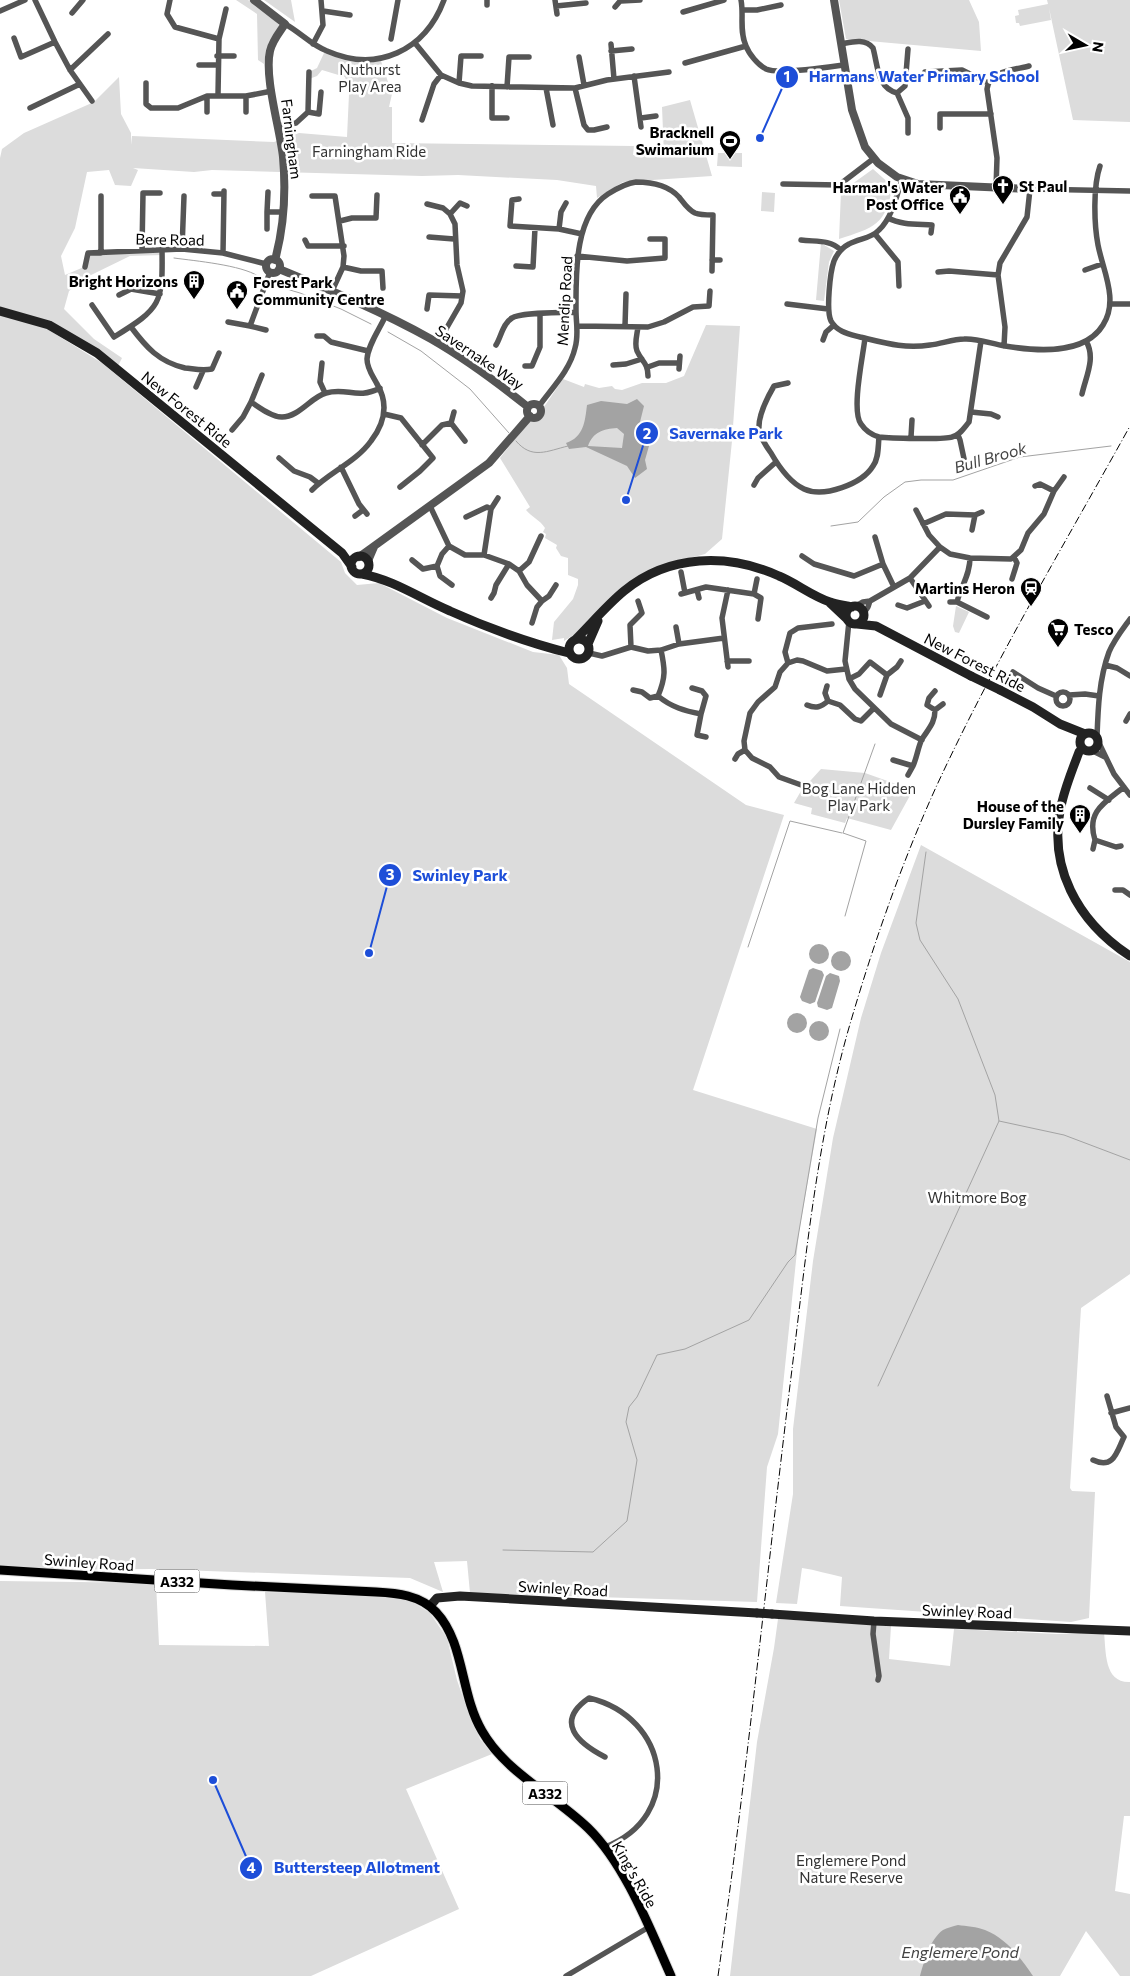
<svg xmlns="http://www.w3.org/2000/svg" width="1130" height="1976" font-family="Commissioner,sans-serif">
<rect width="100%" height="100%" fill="#fff"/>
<path fill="#dcdcdc" d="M236,0H248L263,9L280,26L269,41L264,64L258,60L257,14Z
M264,0H291L295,22Z
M839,0H969L979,22L981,51L846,39Z
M1047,0H1130V122L1073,120L1049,8L1051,20L1020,26L1019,23H1016L1015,16L1019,15L1018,10L1048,4Z
M325,51L340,56L380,58L392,94L389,107H392V143L634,146L633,155H664L662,107L690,100L712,176L623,182L597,198L596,186L557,180L458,175L422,176L212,170L194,172L133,168L138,170L131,186L115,185L109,170L87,172L75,228L61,256L65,275L84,267L87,255L155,250L162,255L130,256L89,276L69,291L64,309L94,339L122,358L118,366L49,325L0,308V158L2,149L24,133L94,102L119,77L121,114L131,133V145L132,136L274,142L299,133L347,137L349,94L345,77L322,70L317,76L309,79V72L317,68Z
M718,153H742V167L717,166Z
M873,169L892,186C887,225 873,228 839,239L841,192Z
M762,192L775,193L774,212L761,211Z
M821,243L834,251L829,262L824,301L816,300Z
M0,315L44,327L102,363L341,562L345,573L357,585L379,583L447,618L533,652L559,655L567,668L569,684L746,805L784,815L693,1090L817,1129L799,1232L778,1434L767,1467L757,1602L470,1593L467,1561L434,1562L443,1592L410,1578L151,1569L51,1570L0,1567Z
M706,325L740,326L732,441L722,539L705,554L660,566L575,634L564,641V638L552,640L554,622L573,599L578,585V579L568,575V558L561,556L556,548L557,545L545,538L546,534L543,532L545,528C540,520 532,517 526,510L530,507L500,458L529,421H532L546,404L563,379L584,387L585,384L599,388L612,386L615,389L622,390L642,383H666L684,376Z
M956,606L969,612L959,633L955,632L953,626Z
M821,769L865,773L913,790L891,830L847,818L845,823L811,814L812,808L794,803L801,791Z
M921,845L1130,962V1274L1081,1308L1070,1488L1072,1491L1095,1492L1089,1618L1071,1622L840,1606L842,1577C828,1574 816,1570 802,1568L797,1604L776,1603L793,1494V1429L813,1261L833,1138L861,1018L881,953Z
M0,1581L156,1583L159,1645L269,1646L265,1592L358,1595L398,1599L411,1601L430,1613L447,1638L457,1680L468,1712L480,1739L492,1754L406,1789L459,1909L311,1976H0Z
M778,1619L891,1626L889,1659L950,1666L954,1629L1057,1634L1104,1632C1106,1652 1104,1683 1130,1682V1816H1124L1115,1891L1130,1894V1976H1120L1086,1931L1060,1976H730L757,1742L774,1648Z"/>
<path fill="#a3a3a3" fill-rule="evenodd" d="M637,399L644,406L639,426L649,446L645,460L647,469L635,478L627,466L586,447L569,449L566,443C584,437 585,421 587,405L601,401L627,404ZM617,428L624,434L622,448L588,446C593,432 603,429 617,428Z
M809 954a10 10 0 1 1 20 0a10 10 0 1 1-20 0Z
M831 961a10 10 0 1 1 20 0a10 10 0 1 1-20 0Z
M813,968L822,971L824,975L815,1002L810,1004L802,1001L800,997L809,970Z
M830,973L839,976L840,981L832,1008L827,1010L818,1007L817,1003L826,976Z
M787 1023a10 10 0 1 1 20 0a10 10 0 1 1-20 0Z
M809 1031a10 10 0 1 1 20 0a10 10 0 1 1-20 0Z
M958,1925C966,1926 977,1927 985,1930C1007,1939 1020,1957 1033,1976H920C924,1962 930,1939 943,1930C947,1928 953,1926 958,1925Z"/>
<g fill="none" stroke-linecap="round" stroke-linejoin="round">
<path stroke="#a3a3a3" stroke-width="1" d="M174,258C196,261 241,265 258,276
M273,285L300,293L341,309L371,324
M388,332L421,351L470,389L509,433
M516,441C532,460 547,451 568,446
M831,526L858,522L884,497L905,482L921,480H953L1020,457L1111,446
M845,916L866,841L843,833L875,744
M748,947L790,821L842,833
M999,1121L1064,1135L1130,1160
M878,1386L999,1121L995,1095L958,999L920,940L916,923L926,852
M503,1550L593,1552L627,1521L637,1460L626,1422L629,1407L637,1397L657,1355L685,1349L749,1320L788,1262L795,1255L818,1118L840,1029"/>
<g stroke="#dbdbdb" stroke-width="11">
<path id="primary" d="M0,1570L232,1585L376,1592C397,1593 420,1595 436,1612C465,1643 460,1694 482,1731C506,1773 554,1795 588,1828C625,1864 650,1929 671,1976"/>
</g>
<path stroke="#555" stroke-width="5.5" d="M35,0L55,42L70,70L92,101
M170,0L167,14L175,27L219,39L218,95
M487,0V5
M555,0L557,14
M741,0C744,15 739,31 746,46C749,54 758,65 766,69C779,75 829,67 844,65
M621,1L640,0
M556,6L586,3
M615,7L621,0
M743,10H757L781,5
M0,11L25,0
M323,11L350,15
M683,12L724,0
M72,13L83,0
M285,24C300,32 311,45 327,51C377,73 425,51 444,0
M14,38L21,57L55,42
M219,39L226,9
M391,39L398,0
M415,43L441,75L459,83L472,86L575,88L607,80L669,72
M313,44L323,25L321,0
M611,44L614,79
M841,44C852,42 865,38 873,48C878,66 877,88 897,93
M611,51L632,49
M217,56H234
M579,57L584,85
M685,63L746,46
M199,65H218
M70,70L108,34
M925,72L962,70L988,83
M634,76L641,127
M146,83V104L151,108H178L207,96H246L272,91
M459,83L461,56H481
M492,86V118H507
M507,87L509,57H529
M546,88L553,125
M575,88L584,125L588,130H594L607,127
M897,93L905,86L908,49
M897,93L908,118V133
M30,108L80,84
M207,112V96
M246,112V96
M308,112L319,114L321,92
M641,118L656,116
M422,120L434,84L441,75
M278,126L296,123L308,112L309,72
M940,128V114H991
M902,179C897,195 892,218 879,230C871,239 859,238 849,244C843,247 837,254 834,261C830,272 826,311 831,321C837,332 849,334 860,337C885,343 904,349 930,345C941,344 953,339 964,339C977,338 992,344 1005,346C1035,351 1084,356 1103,325C1119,300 1103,271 1098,245C1094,224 1093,186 1100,166
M783,184L839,185L873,159
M996,188L997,158L987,89C989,71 1014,70 1029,66
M214,194H224
M312,196H335L344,256L343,267L332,291
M519,199L512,200L510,226L559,229L582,234
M427,204L443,208L450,214L455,224L457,265L463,291L461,303L438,343
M267,212L268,192
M450,214L460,203L467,206
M888,218C901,225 917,224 932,225L931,233
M340,221L352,218H376L377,195
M267,229V212H283
M559,229L561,212L566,203
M875,234L898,262L899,286
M429,237L454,239
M305,240L308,246H344
M801,240C816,242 829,239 841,250
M182,249L184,196
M142,250L143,193H160
M101,253V196
M223,253L224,191
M577,256L627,261L665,258V239H650
M712,260H720
M516,266L533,267L535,228
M85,267L88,253L182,249L223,253L266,264
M343,267L361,271H382L383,288
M1085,270L1102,264
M938,272L949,271L998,275
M119,295L131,289L160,294
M787,304L828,309
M1110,304H1130
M92,305L114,337C161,308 163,304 162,249
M427,309L429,295L462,296
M228,322L250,326L270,272
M250,326L266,330
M578,326L648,327L664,322L693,307L709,306L710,291
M625,326L626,294
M131,327C146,347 159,362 185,368C195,369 202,371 212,369L219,353
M638,327C637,335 634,344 637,351C642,362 648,363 648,376
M317,336H324L331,342L368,351
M865,338C863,356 851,411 861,424C865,430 872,435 879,437C888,438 944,440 952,437C960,435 964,428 969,422L981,341
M823,340L826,332L834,325
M496,345C501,337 503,323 512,318C520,312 564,313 576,312
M1004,346L1005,327L998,275L1000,263L1027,217L1030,189L1130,191
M322,363L320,382L325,393
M613,365L626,364L642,359
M525,366H532L540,347V315
M648,367L659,363H679
M679,369L680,356
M788,383L774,386C767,398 758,415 759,429C760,438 766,446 771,453C779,467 789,482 804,489C824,498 862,484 873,466C879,458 878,446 879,437
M196,387L203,371
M1082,394C1086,376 1096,358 1086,341
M251,402L262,375
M539,406C552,388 570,370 575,348C579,335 576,324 576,310C576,274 574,216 608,194C616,189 627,183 636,182C651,182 668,185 679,197C683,202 688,210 695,213C700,215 708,215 713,215L712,271
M971,412L991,414L998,417
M384,414L401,418L433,458L420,471L400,487
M451,423L454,412
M232,430L243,417L251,402C259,407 271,417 282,417C299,417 311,397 326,393C347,387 357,400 380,388
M958,435L960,440L966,468
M911,437L912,420
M422,445L442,425L451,423L465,441
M279,458L294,471L310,477L318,483
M341,467L359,504L367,514
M754,485L758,478L776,462
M1035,486L1040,484L1054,491
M312,490C330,472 356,462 371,441C384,424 389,404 377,384C373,376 367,369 367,359C368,345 379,330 385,317
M430,506L449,546L465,555H484L509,564L519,571L527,585L542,601L549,596L556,585
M916,510L929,535L940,547L950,554L970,558L1011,559L1021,550L1028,533L1044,514L1054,491L1064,477
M355,516L363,510
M466,517L487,507L491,509
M923,524L946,514L975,515L982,512
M972,530L975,515
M875,537L883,564
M449,546L442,554L437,566L440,576L452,585
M484,555L491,509L498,498
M802,556L814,564L854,576L883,564L894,587
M412,560L423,569L437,566
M519,571L529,562L541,536
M681,572L685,593
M910,578L929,606
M1012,579L1017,563L1014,557
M697,590L699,598
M728,590L722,618L728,667
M681,594L706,587L754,594L761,598L758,619
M754,594L757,579
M491,598L494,593L496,585L509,564
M950,602H957L987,617
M957,602C961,586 970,575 970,558
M898,605L907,608L925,601
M856,606L863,602L870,601L910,578L940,547
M864,613L868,607L870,601
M849,621L845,661L849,679L855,689L891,724L922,740
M532,623L537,607L542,601
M676,627L679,644
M631,647L630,625L642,613L638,601
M661,650C665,669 666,677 658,696C671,707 685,711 701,714L706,696L702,691L692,688
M589,653L602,656L631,647L648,651L661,650L679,644L724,638
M727,661H749
M788,663L785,652L790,633L798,628L832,624
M1105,665L1117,668L1130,676
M1013,672L1038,688L1056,696
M849,679L859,674L870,662L887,675
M827,686L825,693L828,701L840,705L855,719L861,721L874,708
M633,690L642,692L650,698L658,696
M935,691L929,698L927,705L935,710L943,704
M1056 699a7 7 0 1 1 14 0a7 7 0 1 1-14 0Z
M880,695L887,675L897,667L901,661
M1069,695L1085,694L1099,696
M807,705C816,709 821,707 828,701
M701,714L697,735L706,737
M1126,721L1130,714
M1097,737C1098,709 1099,679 1109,652C1114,640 1122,630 1130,619
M1099,743L1114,774L1130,795
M1093,751L1105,757
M735,759L738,754L745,750
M893,760L913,766C917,757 918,747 922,739C929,728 935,723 935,710
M908,775L913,766
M804,786L779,777L770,767L752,758L745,750L744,741L750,713L758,702L775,687L780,672L788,663L797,660L803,661L827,671L846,669
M1090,788L1109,800
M1121,846L1116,847L1095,840C1086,812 1104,803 1124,787
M1093,849L1095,840
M1115,890H1123L1130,895
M1107,1396L1116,1427L1124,1437
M1111,1413L1130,1408
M1093,1460C1114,1470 1117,1451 1124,1437
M874,1621L873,1634L879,1676L878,1680
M605,1847C685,1816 669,1717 589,1698C554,1722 578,1743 605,1757
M566,1976L649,1927"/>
<path stroke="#555" stroke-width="8" d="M254,0L285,24C279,33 272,41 270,51C264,77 280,129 283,157C286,191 284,227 275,260
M834,0L852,110L865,147L878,163L897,177L918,184L1030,189
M266 266a7 7 0 1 1 14 0a7 7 0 1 1-14 0Z
M279,269C330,290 383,312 431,339C466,359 498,383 528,407
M527 411a7 7 0 1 1 14 0a7 7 0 1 1-14 0Z
M359,557L489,463L530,416
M368,561L374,547"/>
<path stroke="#222" stroke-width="9" d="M0,311L49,325L97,353L342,553L352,567
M351 565a9 9 0 1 1 18 0a9 9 0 1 1-18 0Z
M362,574C394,580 421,599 450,611C488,628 529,643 569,653
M830,603L847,619
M846 615a9 9 0 1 1 18 0a9 9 0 1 1-18 0Z
M857,624L876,626L971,676
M569 649a10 10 0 1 1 20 0a10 10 0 1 1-20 0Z
M576,639C592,623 607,605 624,591C669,554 728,553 779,576C796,583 812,596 830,602C837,605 845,605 852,607
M588,644L598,621
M1000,690L1033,707L1060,724L1085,734
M1080 742a9 9 0 1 1 18 0a9 9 0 1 1-18 0Z
M1082,749L1079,752C1073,768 1066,785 1062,802C1046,866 1078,922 1130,956
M430,1606L437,1598L460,1596L757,1613
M772,1614L874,1621L1130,1631"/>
<use href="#primary" stroke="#000" stroke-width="9"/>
<path stroke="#000" stroke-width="1" stroke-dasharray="8 2.5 1 2.5" stroke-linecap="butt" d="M718,1976C747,1774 767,1571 792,1369C806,1256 817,1141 848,1031C872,948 901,864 937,785C994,662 1064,545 1130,426"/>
<path stroke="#222" stroke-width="9" d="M971,676L1000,690
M757,1613L772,1614"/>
</g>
<defs>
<g id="stadium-pin" transform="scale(1.125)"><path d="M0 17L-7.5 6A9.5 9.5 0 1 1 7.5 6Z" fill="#000" stroke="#fff"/><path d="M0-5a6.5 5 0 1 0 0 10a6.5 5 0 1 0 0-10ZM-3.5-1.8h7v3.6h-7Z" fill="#fff"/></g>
<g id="church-pin" transform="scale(1.125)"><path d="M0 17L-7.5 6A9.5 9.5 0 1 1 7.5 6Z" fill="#000" stroke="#fff"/><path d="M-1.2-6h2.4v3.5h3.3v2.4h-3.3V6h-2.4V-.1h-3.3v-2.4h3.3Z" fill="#fff"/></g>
<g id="civic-pin" transform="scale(1.125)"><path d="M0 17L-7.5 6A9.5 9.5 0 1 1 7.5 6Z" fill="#000" stroke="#fff"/><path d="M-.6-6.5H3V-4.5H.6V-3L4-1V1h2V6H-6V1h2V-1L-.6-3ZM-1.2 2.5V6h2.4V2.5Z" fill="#fff"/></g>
<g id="building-pin" transform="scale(1.125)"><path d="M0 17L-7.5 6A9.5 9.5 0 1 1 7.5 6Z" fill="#000" stroke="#fff"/><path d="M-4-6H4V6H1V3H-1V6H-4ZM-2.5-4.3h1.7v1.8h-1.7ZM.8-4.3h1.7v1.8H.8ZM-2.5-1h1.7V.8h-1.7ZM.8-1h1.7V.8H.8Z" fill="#fff"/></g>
<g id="station-pin" transform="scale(1.125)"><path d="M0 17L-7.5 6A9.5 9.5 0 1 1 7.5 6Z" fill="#000" stroke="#fff"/><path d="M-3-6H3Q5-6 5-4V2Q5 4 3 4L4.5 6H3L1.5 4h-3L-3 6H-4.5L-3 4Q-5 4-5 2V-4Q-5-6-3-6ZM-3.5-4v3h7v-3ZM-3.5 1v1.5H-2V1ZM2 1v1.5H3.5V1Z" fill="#fff"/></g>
<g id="supermarket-pin" transform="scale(1.125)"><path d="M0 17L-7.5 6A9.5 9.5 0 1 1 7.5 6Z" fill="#000" stroke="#fff"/><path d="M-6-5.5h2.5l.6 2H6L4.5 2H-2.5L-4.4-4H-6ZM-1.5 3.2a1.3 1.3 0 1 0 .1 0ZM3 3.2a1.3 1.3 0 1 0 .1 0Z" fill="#fff"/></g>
</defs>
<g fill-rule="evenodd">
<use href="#stadium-pin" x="730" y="141"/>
<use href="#church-pin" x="1003" y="186"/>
<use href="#civic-pin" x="960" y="196"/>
<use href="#building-pin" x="194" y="281"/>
<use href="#civic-pin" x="237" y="291"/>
<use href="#station-pin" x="1031" y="588"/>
<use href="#supermarket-pin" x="1058" y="629"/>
<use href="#building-pin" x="1080" y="815"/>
</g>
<g text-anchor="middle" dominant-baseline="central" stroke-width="5" stroke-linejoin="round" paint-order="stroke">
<g fill="#fff" stroke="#4c4c4c" stroke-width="1">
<rect x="154.5" y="1569.5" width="45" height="23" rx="4"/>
<rect x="522.5" y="1781.5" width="45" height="23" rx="4"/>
</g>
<g font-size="14" font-weight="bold" fill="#000">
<text x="177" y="1581">A332</text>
<text x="545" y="1793">A332</text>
</g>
<g font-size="15" fill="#333" stroke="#fff">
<text x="370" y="69">Nuthurst<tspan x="370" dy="17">Play Area</tspan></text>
<text x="369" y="151">Farningham Ride</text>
<text x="859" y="788">Bog Lane Hidden<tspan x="859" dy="17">Play Park</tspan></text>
<text x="977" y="1197">Whitmore Bog</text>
<text x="851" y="1860">Englemere Pond<tspan x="851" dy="17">Nature Reserve</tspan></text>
</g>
<g font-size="15" font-weight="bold" fill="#000" stroke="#fff" text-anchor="end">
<text x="714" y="132">Bracknell<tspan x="714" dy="17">Swimarium</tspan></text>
<text x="1019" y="186" text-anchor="start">St Paul</text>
<text x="944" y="187">Harman's Water<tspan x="944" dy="17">Post Office</tspan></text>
<text x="178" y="281">Bright Horizons</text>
<text x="253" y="282" text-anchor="start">Forest Park<tspan x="253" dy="17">Community Centre</tspan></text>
<text x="1015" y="588">Martins Heron</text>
<text x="1074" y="629" text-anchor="start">Tesco</text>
<text x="1064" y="806">House of the<tspan x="1064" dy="17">Dursley Family</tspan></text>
</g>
<g font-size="15" fill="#000" stroke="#fff">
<text transform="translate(292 139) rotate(83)">Farningham</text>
<text transform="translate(170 239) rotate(1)">Bere Road</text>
<text transform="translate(564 301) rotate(-87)">Mendip Road</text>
<text transform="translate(480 357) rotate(34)">Savernake Way</text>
<text transform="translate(187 409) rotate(39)">New Forest Ride</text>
<text transform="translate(975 662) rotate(27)">New Forest Ride</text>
<text transform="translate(89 1562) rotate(4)">Swinley Road</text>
<text transform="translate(563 1588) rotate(3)">Swinley Road</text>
<text transform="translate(967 1611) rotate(2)">Swinley Road</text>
<text transform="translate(635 1874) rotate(60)">King's Ride</text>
</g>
<g font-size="16" font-style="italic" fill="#444" stroke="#fff">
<text transform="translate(990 457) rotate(-16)">Bull Brook</text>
<text x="960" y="1951">Englemere Pond</text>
</g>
</g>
<path fill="none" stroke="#1d4ed8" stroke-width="2" d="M760 138L787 77M626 500L647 433M369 953L390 875M213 1780L251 1868"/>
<g fill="#1d4ed8" stroke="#fff" stroke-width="2">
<circle cx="760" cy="138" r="5"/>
<circle cx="626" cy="500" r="5"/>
<circle cx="369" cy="953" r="5"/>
<circle cx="213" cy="1780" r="5"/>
<circle cx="787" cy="77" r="12"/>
<circle cx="647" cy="433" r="12"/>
<circle cx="390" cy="875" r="12"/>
<circle cx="251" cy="1868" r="12"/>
</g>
<g font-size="15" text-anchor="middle" font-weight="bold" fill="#fff">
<text x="787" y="82">1</text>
<text x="647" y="439">2</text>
<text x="390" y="880">3</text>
<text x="251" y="1873">4</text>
</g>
<g font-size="16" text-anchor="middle" font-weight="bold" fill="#1d4ed8" stroke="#fff" stroke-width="5" stroke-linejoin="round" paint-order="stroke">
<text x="924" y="82">Harmans Water Primary School</text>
<text x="726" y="439">Savernake Park</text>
<text x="460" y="881">Swinley Park</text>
<text x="357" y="1873">Buttersteep Allotment</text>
</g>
<g transform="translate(1085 45) rotate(99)" stroke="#ffffff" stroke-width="4" paint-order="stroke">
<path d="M0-4L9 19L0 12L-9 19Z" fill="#000000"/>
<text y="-8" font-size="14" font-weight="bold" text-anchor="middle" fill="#000000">N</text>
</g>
</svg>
